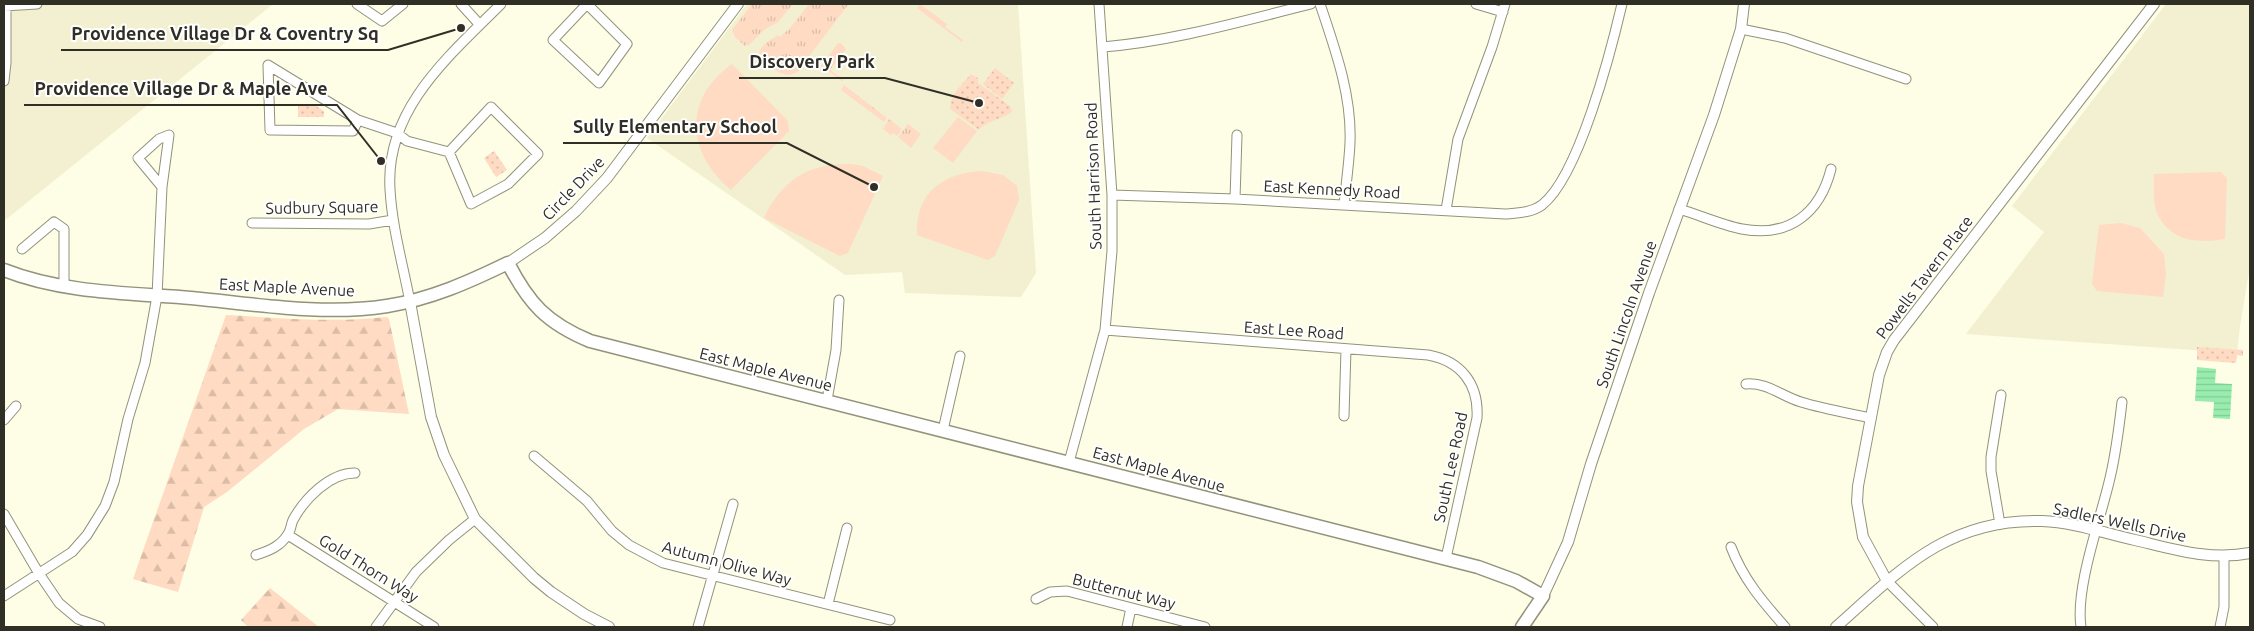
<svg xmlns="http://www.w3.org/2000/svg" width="2254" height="631" font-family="Ubuntu,sans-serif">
<defs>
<pattern id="grass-tufts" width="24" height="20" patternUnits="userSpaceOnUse" patternTransform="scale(1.25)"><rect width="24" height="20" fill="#fedbc2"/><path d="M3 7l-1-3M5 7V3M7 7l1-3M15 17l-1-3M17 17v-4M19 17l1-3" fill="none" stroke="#dabca7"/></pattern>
<pattern id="forest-firs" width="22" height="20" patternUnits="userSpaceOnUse" patternTransform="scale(1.25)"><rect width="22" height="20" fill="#fedbc2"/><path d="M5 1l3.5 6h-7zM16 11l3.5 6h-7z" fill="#dabca7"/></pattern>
<pattern id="park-dots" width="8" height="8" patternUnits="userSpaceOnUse" patternTransform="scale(1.25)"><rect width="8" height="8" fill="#fedbc2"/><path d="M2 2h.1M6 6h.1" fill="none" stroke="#dabca7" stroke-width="1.8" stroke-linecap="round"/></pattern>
<pattern id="water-rules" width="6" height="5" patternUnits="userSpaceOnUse" patternTransform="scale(1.25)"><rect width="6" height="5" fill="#98edae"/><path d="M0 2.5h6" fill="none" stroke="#83cc96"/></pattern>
</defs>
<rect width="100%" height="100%" fill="#fefde5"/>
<path fill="#f2f0d1" d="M4,4H273L4,221Z
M747,4H1018L1036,273L1021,297L905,293L902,272L845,275L647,138Z
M2166,4H2250V266L2240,326L2237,353L1966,334L2044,232L2012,206Z"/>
<path fill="url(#grass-tufts)" d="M752,4H793L778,22L764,30L749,45L745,46L735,37L732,30Z
M809,4L848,5L798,71C784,82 771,66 759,57C758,45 770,41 778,35L780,37L791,27Z
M920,4L947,24L945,27L963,40L962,42L917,8Z
M838,43H841L846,49L830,70L843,79L842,81L821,66Z
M844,85L887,118L884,122L841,90Z
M889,119L902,129L897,136L893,133L891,135L883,129Z
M908,124L921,134L911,148L898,137Z"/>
<path fill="url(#forest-firs)" d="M226,315C280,318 333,323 387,317L389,319L409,414L338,409L304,429L227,492L204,507L178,592L133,579Z
M270,588L319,627H248L241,620Z"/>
<path fill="url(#park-dots)" d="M995,68L1014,83L1002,99L983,84Z
M971,74L978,78V83L1010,106L1012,111C1004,120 988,119 979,130L950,109L951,101L956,91Z
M298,104L316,106L324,111V117H298Z
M494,151L507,170L496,177L484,158Z
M2197,347L2243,350V356L2237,355L2236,363L2197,360Z"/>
<path fill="#fedbc2" d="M732,64L788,121L789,131L731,190C686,152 683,99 732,64Z
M958,117L977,131L953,163L933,148Z
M851,164L863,166L883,176L848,253L840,256L764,218C782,180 808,163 851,164Z
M982,171L1003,175L1017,186L1019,200L995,256L988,260L917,235C915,194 942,173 982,171Z
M2221,172L2227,178L2225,239C2200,243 2174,243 2159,217C2152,205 2154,187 2154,174Z
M2121,223L2140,228L2164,254L2166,274L2163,297L2097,291L2092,284L2099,225Z"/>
<path fill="url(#water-rules)" d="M2197,367L2216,369L2215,383L2232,384L2230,419L2213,418L2214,402L2195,401Z"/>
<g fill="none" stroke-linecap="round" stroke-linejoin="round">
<g stroke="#93927c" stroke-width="11">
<path id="minor" d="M357,4L382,21L403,4
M461,4L480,25
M587,4L553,40L599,83L627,44L587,4
M1320,4C1335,49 1352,95 1350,143C1349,164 1346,184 1344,205
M1476,4L1503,12
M4,6L37,4
M1741,29L1785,38L1906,79
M1103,47C1174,41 1242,21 1311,4
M4,81L6,63V6
M358,120L353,131L270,130L268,65L358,120L397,133L407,141L449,152L471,204L508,184L538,154L491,107L449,152
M1112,195L1235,199L1505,214C1517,213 1531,213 1542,205C1579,176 1611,51 1622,4
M1235,199L1237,135
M1679,209C1700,215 1721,225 1742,229C1789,238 1820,213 1831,169
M1446,210L1458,139L1492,47L1505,4
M252,223L369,224L393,220
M22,249L54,222L64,229V286
M410,302C403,265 392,227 390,189C385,109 449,56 501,4
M1105,330L1428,355C1461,361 1479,384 1477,418L1446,558
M1746,384C1767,382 1781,396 1801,402C1824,409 1848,413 1871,418
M827,400L836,350L839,300
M1344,416L1346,349
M4,420L16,406
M943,430L960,356
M534,456L587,501L612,531L629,545L663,563L890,620
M1069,462L1105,330L1112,251V195L1099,4
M4,514L38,572L59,603L78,619L100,627
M2000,524L1991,471V457L2001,395
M288,535L434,627
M1731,547C1743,579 1763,602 1785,627
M256,555C269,551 281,546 288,534C291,530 291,524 293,520C305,498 330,473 355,473
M1887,581L1933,627
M4,596L72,552L87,535L105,506L114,482L128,419L145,363L157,296L162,187L138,158L159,139L169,135L162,187
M1036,599L1050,592L1067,591L1205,627
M828,604L847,528
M376,627L416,572L449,540L475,519
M698,627L733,504
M1127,627L1131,608
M2081,627C2075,587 2101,518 2110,478C2116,453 2119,428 2122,402
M2220,627L2224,607V557"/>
</g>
<g stroke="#93927c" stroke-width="12">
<path id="tertiary" d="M508,263L545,238L576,211L607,178L738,4
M410,302L431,417L444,455L475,519L534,578L551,592L584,614L609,627
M1887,581L1863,537L1857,502L1858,486L1879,375L1887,352L1894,340L2154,4
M1543,596L1568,542L1591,464L1649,293L1714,115L1741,29L1744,4
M1836,627C1900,570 1948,518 2042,521C2073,522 2104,533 2135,540C2173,549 2210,561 2250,553"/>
</g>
<g stroke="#93927c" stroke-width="15">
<path id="secondary" d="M4,270C62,293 129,293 191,298C255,304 323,316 387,306C431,299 469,282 508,263C529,304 547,323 590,341L1478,567L1516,581L1543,596L1522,627"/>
</g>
<use href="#minor" stroke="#fff" stroke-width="9"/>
<use href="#tertiary" stroke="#fff" stroke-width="10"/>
<use href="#secondary" stroke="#fff" stroke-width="12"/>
</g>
<g text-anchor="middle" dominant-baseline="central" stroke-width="4" stroke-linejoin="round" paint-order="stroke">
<g font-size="16" fill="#302f26" stroke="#fff">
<text transform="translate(1093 176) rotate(-92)">South Harrison Road</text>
<text transform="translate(573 188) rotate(-46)">Circle Drive</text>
<text transform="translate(1332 189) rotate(3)">East Kennedy Road</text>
<text transform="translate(322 207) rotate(-1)">Sudbury Square</text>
<text transform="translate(1924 277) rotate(-53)">Powells Tavern Place</text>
<text transform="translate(287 287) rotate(3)">East Maple Avenue</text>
<text transform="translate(1626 314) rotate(-71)">South Lincoln Avenue</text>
<text transform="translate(1294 330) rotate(4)">East Lee Road</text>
<text transform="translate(766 369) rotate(14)">East Maple Avenue</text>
<text transform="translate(1450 467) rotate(-78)">South Lee Road</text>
<text transform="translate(1159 469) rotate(15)">East Maple Avenue</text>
<text transform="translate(2120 522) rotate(12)">Sadlers Wells Drive</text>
<text transform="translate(727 563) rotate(15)">Autumn Olive Way</text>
<text transform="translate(369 568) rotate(32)">Gold Thorn Way</text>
<text transform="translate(1124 591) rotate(14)">Butternut Way</text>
</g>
</g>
<path fill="none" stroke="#302f26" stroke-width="2" d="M461 28L388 50H61M979 103L885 78H739M381 161L337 105H24M874 187L787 143H563"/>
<g fill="#302f26" stroke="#fff" stroke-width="2">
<circle cx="461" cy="28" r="5"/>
<circle cx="979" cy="103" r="5"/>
<circle cx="381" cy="161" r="5"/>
<circle cx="874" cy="187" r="5"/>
</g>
<g font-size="18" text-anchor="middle" font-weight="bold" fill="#302f26" stroke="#fff" stroke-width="4" stroke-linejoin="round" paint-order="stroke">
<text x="225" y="40">Providence Village Dr &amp; Coventry Sq</text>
<text x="812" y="68">Discovery Park</text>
<text x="181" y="95">Providence Village Dr &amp; Maple Ave</text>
<text x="675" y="133">Sully Elementary School</text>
</g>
<rect width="2254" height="631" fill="none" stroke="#302f26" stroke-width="10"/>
</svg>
